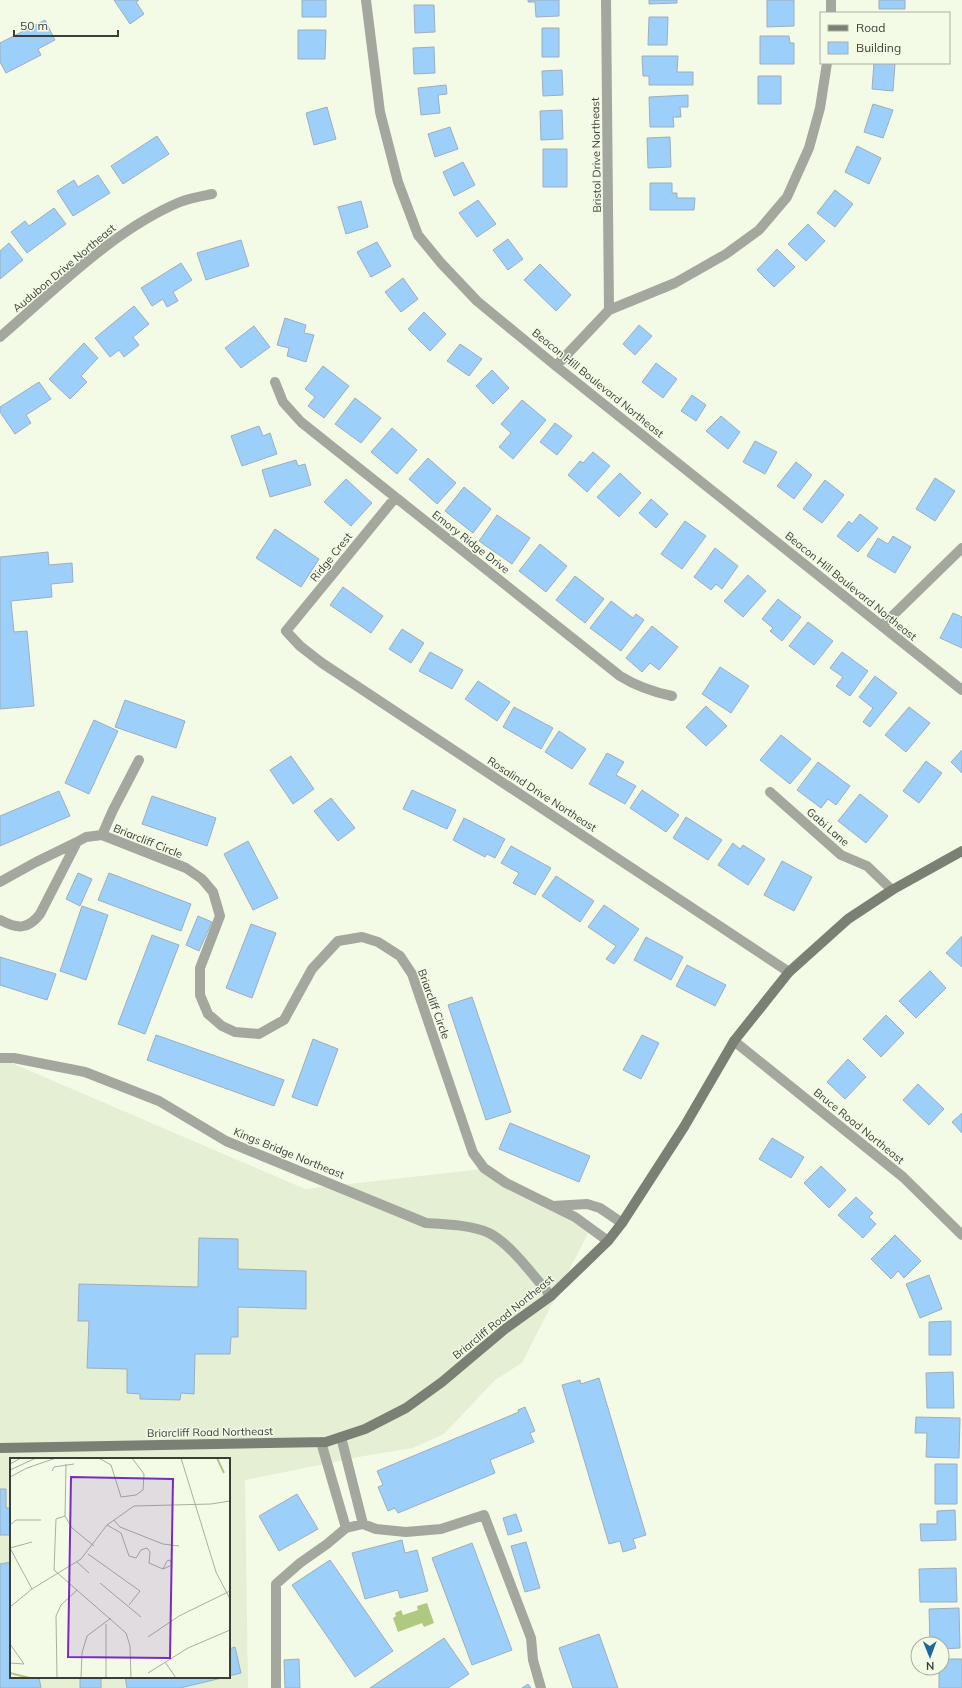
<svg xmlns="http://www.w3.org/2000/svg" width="962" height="1688" font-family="Mulish,sans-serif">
<rect width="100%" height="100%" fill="#f3fbe7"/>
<path fill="#e5efd4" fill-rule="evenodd" d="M0,1058L305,1189L483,1169L592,1225L522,1363L495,1380L444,1434L413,1448L364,1456L245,1480L248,1688H0ZM11,1459H229V1677H11Z"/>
<path fill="#b0c980" d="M427,1603L434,1623L424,1627L422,1623L398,1632L393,1618L396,1616L395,1613L401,1610L403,1615L418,1610L417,1606Z"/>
<path fill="#9dcffb" stroke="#9eaebc" d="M114,0H139L136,2L144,14L130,24Z
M302,0H326V17H302Z
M528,0H559V16L536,17L535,2H528Z
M649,0H677V3L649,4Z
M767,0H794V26L767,27Z
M879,0H905V9H879Z
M414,5H434L435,32L415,33Z
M649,17H668L667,45H648Z
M45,20L55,40L38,49L41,55L6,73L0,62V43Z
M542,28H559V57H542Z
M298,30H326L325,59H298Z
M760,36H789L790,43H794V64H760Z
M434,47L435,73L414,74L413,48Z
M642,56H678L677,72H693V85H649V76H643Z
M874,63L895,64L893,91L872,89Z
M562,70L563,95L543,96L542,71Z
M758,76H781V104H758Z
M446,85L447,94L438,95L440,113L421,115L418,88Z
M688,95V107H680L681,117H673L674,127H650L649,97Z
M873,104L893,110L883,138L864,132Z
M327,107L336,139L314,145L306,113Z
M562,110L563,139L541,140L540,111Z
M450,127L458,149L435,157L428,134Z
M157,136L169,154L123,184L111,166Z
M670,137L671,167L648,168L647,138Z
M857,146L881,158L869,184L845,172Z
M543,149H567V187H543Z
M463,162L475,185L454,196L443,172Z
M98,175L110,193L73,216L57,191L74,180L78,187Z
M650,183H672V193H677V198H695L694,210H650Z
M835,190L853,204L835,227L817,213Z
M478,200L496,224L477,237L459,213Z
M361,201L368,227L346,234L338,207Z
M54,208L66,224L27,253L11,232L25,221L29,226Z
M808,224L825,241L806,261L788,244Z
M508,239L523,259L508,270L493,250Z
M241,240L249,266L206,280L197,253Z
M377,242L391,266L371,277L357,252Z
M9,243L23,260L0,279V251Z
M777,249L795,267L774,287L757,270Z
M181,263L192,280L173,292L178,301L167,307L163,299L152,306L141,288Z
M540,264L571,295L556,311L524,280Z
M403,278L418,299L401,312L385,292Z
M134,306L149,324L133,337L139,345L124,357L119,350L110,357L95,338Z
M424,312L446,334L430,351L408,329Z
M285,318L306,325L304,333L314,335L306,362L287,356L289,348L277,345Z
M639,325L652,336L635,355L623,344Z
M254,326L270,347L241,368L225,348Z
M84,343L98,358L81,376L87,382L70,399L49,379Z
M460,344L482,359L469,376L447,361Z
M656,363L677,379L663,398L642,382Z
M323,366L349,386L324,418L308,406L315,397L305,389Z
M492,370L509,388L493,404L476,386Z
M39,382L51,399L26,415L31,423L15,434L0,412V407Z
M692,395L706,405L696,421L681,411Z
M355,398L381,418L361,443L335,424Z
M522,400L546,420L513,459L499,447L511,433L501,424Z
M721,416L740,432L728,449L706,431Z
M555,423L572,436L557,455L540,442Z
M259,426L263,436L270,433L277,454L242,466L231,436Z
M392,428L417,450L397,474L371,452Z
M755,441L777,452L765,474L743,462Z
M593,452L610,466L587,492L568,475L580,461L583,463Z
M428,458L456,483L437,504L409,479Z
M296,460L298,466L305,464L311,485L270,497L262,470Z
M796,462L812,475L794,499L777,486Z
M620,473L641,493L619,517L597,497Z
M935,478L955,491L935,521L916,509Z
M346,479L372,503L351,526L324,502Z
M825,480L844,495L822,523L803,509Z
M464,487L491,509L473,533L445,511Z
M651,499L668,514L656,528L639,513Z
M860,514L878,528L858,552L837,536L849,521L852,524Z
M497,515L530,538L512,564L479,541Z
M685,521L706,536L682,569L661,554Z
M275,529L319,559L301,587L256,558Z
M893,536L911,547L895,573L867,556L878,538L888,544Z
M540,544L567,566L546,592L519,571Z
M715,548L738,566L722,589L716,584L711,590L694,577Z
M48,552L49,565L72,563L73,582L51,584L52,597L11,601L14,632L27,631L34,706L0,709V557Z
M748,575L766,591L743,617L724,601Z
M575,576L604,599L585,623L556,600Z
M343,587L383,616L371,633L330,605Z
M778,599L801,617L782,641L770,631L773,628L762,619Z
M611,601L633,618L636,614L644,620L621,651L590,628Z
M953,613L962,617V648L940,638Z
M808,622L833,641L814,665L789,646Z
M652,626L678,647L659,670L650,663L642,672L626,658Z
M402,629L424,643L411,663L389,649Z
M430,652L463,670L452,689L419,671Z
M842,652L868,671L850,696L836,686L843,677L830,668Z
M720,667L749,686L731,713L702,694Z
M875,676L897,693L870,727L863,722L873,708L859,697Z
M478,681L510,702L497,721L465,699Z
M125,700L185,721L176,748L115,727Z
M706,706L727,726L706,746L686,727Z
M514,707L553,728L541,749L503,727Z
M909,707L930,723L906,752L885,735Z
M94,720L118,731L89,794L65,783Z
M559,731L586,749L572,769L545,752Z
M781,735L811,759L790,784L760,760Z
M962,750V773L951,762Z
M607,753L624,762L616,775L636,786L625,804L589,784Z
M291,756L314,789L293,804L270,770Z
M926,761L942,773L919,803L903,791Z
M818,762L850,786L836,805L828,799L821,808L797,790Z
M412,790L456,810L447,829L403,809Z
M642,790L679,815L666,832L630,808Z
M59,791L70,816L0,846V816Z
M860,794L888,816L866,843L838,821Z
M152,796L216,818L207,846L142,824Z
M331,798L355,828L338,841L314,811Z
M686,817L722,840L708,860L673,838Z
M464,818L505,839L495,858L487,854L485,857L453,840Z
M248,841L278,898L253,910L224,854Z
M733,843L740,849L743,845L765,859L748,885L718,865Z
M511,846L551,868L535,895L513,883L519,873L501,863Z
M782,861L812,877L794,911L764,895Z
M78,873L92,879L80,906L66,899Z
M109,873L191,904L181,931L98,900Z
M556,876L594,901L580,922L542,896Z
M604,905L639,929L614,964L606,959L616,946L588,927Z
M82,906L108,915L86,980L60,971Z
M198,916L212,922L199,951L186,945Z
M251,924L276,933L252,998L226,988Z
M152,935L179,945L145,1034L118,1024Z
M962,936V967L946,953Z
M646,937L683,957L671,980L634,960Z
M0,957L56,974L47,1000L0,985Z
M687,965L726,985L715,1006L676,986Z
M930,971L946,988L916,1018L899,1001Z
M472,997L511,1112L486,1120L448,1005Z
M886,1015L904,1033L881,1057L863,1039Z
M156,1035L284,1080L274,1106L147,1060Z
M642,1035L659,1043L641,1079L623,1070Z
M313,1039L338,1049L317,1106L292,1097Z
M848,1059L866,1077L845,1099L827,1082Z
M918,1084L944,1109L929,1125L903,1100Z
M962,1113V1133L952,1122Z
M510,1123L590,1156L579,1182L499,1149Z
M772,1138L804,1157L791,1178L759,1159Z
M821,1166L846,1190L829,1208L804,1183Z
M856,1197L873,1213L869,1217L876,1224L863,1238L838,1215Z
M895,1235L921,1261L904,1278L898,1271L891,1279L871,1259Z
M199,1238L238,1239V1269L306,1271V1309L238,1307V1337H231L230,1354H195L194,1394L181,1393L180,1400L140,1399V1394L127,1393V1369L87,1368L89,1321H78L79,1284L198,1287Z
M929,1275L942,1309L920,1318L906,1284Z
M951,1321V1355H929V1322Z
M953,1372L954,1408H927L926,1373Z
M599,1378L646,1535L633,1539L636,1548L623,1552L620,1541L609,1544L562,1385L580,1380L581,1384Z
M525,1407L535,1431L530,1433L534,1442L490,1460L495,1473L398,1513L395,1508L388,1511L378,1487L383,1485L377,1471L519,1412L518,1410Z
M916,1417L960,1418L959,1458L926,1457L927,1433H915Z
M935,1464H957V1504H935Z
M0,1489H6V1508H11V1535H0Z
M297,1494L318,1529L279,1551L259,1516Z
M955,1510L956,1540L921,1541L920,1524H937V1511Z
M516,1514L522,1531L508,1535L503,1518Z
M229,1528L230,1573H229Z
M402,1540L405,1553L417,1550L428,1591L400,1598L398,1590L365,1599L352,1553Z
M526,1542L540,1588L525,1592L511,1546Z
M472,1543L512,1650L472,1665L432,1558Z
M330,1560L393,1651L355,1677L292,1585Z
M11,1562V1677H39L41,1688H0V1564Z
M956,1568L957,1602H920L919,1569Z
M959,1608L960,1648L942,1649V1644H930L929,1609Z
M599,1634L618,1688H573L559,1648Z
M444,1638L469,1674L448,1688H370Z
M235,1647L241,1673L229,1676V1649Z
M299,1659L300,1688H285L284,1660Z
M942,1659H962V1688H939V1668H942Z
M80,1677H101V1688H80Z
M125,1677H226L180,1688H127Z
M528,1684L531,1688H522Z"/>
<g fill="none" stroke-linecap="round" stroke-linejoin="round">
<path stroke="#a3a79e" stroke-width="10" d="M366,0L380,112L398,182L418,235L441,263L477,301L556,366L962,690
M606,0L609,310
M831,0V13
M0,337C55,290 113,230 180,202C190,198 202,196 212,194
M556,366L609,310L675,283L726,254L759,230L787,197L809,148L820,108L827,63
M275,382L283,402L301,422L620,676C636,686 653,692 672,696
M395,498L286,631L300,646L322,663L789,972
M882,626L962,548
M770,792L841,855L867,866L892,890
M102,835L113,810L139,760
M77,842L86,837L102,835L186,868L202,879L213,892L220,916L200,968V995L208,1014L222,1026L235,1032L259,1034L284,1020L312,969L338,941L362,937L378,942L400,956L412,974L473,1153L484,1168L506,1183L575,1217L608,1241
M0,882L36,862L77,842L40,914C28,930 17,929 0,920
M734,1041L903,1177L962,1235
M0,1058H14L85,1072L159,1101L226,1141L426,1223C444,1224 472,1225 489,1233C512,1245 533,1276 551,1296
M553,1206L587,1204L600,1208L622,1223
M341,1437L363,1524
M321,1442L346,1528
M276,1688V1584L300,1563L327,1544L346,1528L363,1524L376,1529L406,1532L441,1529L484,1515L531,1638L533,1660L541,1688"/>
<path stroke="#7b8074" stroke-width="10" d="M0,1448L326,1442L365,1429L406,1408L442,1382L505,1329L551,1296L608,1241L622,1223L684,1127L734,1041L789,972L848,919L892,890L962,851"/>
</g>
<g text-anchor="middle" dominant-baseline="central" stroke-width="3" stroke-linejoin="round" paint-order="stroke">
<g font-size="11" fill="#3b3e36" stroke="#f3fbe7">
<text transform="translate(596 155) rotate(-91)">Bristol Drive Northeast</text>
<text transform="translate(64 268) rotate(-40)">Audubon Drive Northeast</text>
<text transform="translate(598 383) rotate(39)">Beacon Hill Boulevard Northeast</text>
<text transform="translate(471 542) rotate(38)">Emory Ridge Drive</text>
<text transform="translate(331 557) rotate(-51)">Ridge Crest</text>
<text transform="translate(851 586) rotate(39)">Beacon Hill Boulevard Northeast</text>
<text transform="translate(542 794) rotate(33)">Rosalind Drive Northeast</text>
<text transform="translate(828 827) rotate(41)">Gabi Lane</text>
<text transform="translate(148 841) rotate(22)">Briarcliff Circle</text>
<text transform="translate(434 1004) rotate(70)">Briarcliff Circle</text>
<text transform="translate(859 1126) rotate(39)">Bruce Road Northeast</text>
<text transform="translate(289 1153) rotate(22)">Kings Bridge Northeast</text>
<text transform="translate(503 1317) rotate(-39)">Briarcliff Road Northeast</text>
<text transform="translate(210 1432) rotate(-1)">Briarcliff Road Northeast</text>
</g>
</g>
<g transform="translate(10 1458)">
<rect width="220" height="220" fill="#f3fbe7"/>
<path fill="none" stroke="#b0c980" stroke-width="2" d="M207,0L214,15M0,215L20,220"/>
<path fill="none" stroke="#a9afa0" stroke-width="1" d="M89,0L101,7L111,39L126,37L133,32L134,16L122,0M171,0L206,114L220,141M0,6L11,0M56,6L55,58L62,70L84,88M0,12L26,0M42,13L44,9L64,6M0,19L17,10L46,0M55,58L46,61L44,112L116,175L120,188L121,220M104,62L110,69L153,86L169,88M0,67L6,62H31M97,67L111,75L119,98L126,100L131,92L137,90L140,94L139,105L153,111M0,90L22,131M0,90L22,84M78,96L130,133L119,147M160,102L162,107L153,111L157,103ZM67,104L79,115M90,125L131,159M0,149L22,131L71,101L97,67L124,48L201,46L220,43M96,166V220M138,179L169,158L220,133M0,186L14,206L0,205M155,204L166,220M138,215L178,190L220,172M47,220L46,158L51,147L67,132M71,220L72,195L77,178L101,160"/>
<path fill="#7b2cbf" fill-opacity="0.15" stroke="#7b2cbf" stroke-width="2" d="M61,19L163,21L160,200L58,199Z"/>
<rect width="220" height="220" fill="none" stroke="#3b3e36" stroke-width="2"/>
</g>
<rect x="820" y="12" width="130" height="52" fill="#f3fbe7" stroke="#a9afa0"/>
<rect x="828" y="25" width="20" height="6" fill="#7b8074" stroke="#a9afa0"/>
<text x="856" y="32" font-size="12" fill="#3b3e36">Road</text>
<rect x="828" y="42" width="20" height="12" fill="#9dcffb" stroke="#a9afa0"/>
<text x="856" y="52" font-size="12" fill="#3b3e36">Building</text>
<g transform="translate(930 1656) rotate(179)"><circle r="19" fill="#f3fbe7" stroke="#a9afa0"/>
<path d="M0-3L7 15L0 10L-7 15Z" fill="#1f669a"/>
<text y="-6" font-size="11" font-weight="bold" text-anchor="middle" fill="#3b3e36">N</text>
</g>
<path d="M14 30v6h104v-6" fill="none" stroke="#3b3e36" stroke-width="2"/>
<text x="20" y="30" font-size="12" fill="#3b3e36" stroke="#f3fbe7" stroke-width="3" paint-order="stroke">50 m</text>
</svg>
